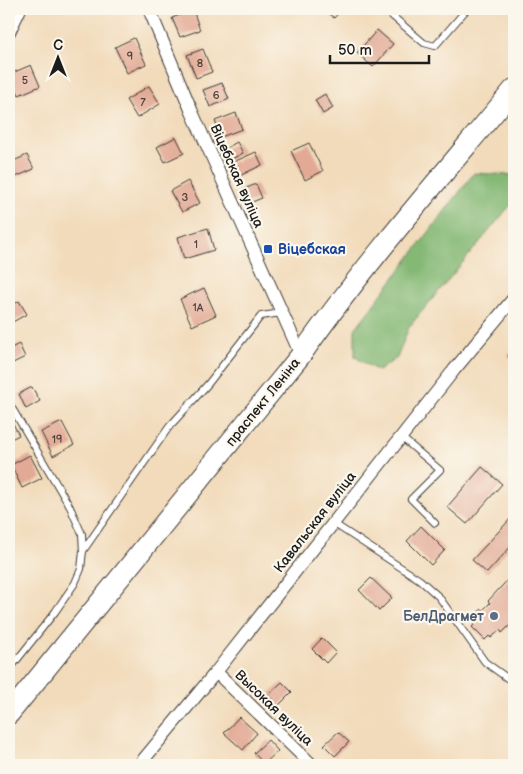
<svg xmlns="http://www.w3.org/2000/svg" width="523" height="774" font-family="'Balsamiq Sans',sans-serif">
<rect width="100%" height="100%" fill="#fbf7ec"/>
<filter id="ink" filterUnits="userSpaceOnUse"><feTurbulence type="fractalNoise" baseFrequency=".02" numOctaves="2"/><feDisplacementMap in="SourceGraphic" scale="10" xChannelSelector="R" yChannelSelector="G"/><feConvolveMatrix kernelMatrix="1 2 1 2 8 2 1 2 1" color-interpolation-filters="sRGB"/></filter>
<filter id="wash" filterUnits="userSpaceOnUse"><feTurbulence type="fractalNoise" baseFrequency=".0096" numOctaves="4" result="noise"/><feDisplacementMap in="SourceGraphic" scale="20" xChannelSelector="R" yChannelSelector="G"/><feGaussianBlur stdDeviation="1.12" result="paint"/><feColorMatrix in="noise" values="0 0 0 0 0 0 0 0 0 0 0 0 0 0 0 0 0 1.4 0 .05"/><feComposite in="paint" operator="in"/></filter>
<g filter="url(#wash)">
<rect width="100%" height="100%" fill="#f2dbbb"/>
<path fill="#84b874" stroke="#506a48" d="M474,173L513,175L514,201L409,327L397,358L378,371L355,357V329Z"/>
<g id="blocks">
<path fill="#e2aa95" d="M324,9H342L334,18Z
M193,10L200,30L180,37L172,18Z
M377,30L393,44L373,67L357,53Z
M134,38L146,64L127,73L115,47Z
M203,49L212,72L196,78L187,55Z
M31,65L40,86L19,95L10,74Z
M222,83L229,99L210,107L203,90Z
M149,86L160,104L137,118L126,100Z
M325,94L333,108L323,114L315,100Z
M236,113L242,129L221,137L215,121Z
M176,137L184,153L165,162L157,147Z
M237,142L243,153L228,161L223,150Z
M309,143L323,171L305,180L291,151Z
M256,152L262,165L235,178L229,164Z
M27,155L34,169L9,180V163Z
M188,181L200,203L182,212L170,191Z
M256,184L262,198L247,204L242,190Z
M208,228L214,250L184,259L178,237Z
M204,288L216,315L192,326L180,299Z
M19,301L27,314L9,324V307Z
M19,344L25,357L9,365V349Z
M514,349V362L508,356Z
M32,387L40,401L26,409L19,394Z
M9,416L19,435L9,440Z
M62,422L74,445L53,456L41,432Z
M30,455L42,478L22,488L11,465Z
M482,467L502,484L467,524L447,507Z
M514,515V543L487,573L472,560Z
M421,526L445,550L431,565L407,541Z
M514,573V615L511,618L514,621L502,633L500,630L491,638L489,636L485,640L472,627L480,619L475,615L482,609L483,610L490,603L488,601Z
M371,578L392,598L379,611L359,590Z
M322,638L336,652L326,663L312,649Z
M282,682L292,692L278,706L268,695Z
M239,717L257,733L243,750L224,733Z
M338,732L349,742L335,756L324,745Z
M268,740L278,751L264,764L254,753Z"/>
</g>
</g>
<g filter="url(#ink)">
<use href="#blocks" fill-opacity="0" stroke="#3c3934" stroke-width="1"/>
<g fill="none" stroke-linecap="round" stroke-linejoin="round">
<g stroke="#3c3934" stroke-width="8">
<path id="service" d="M384,9L424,43L435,46L467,9
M9,403L70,507L82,534L83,552
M401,437L440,470L411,499L435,523
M333,523L420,580L439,597L485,662L514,683
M9,670L55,612L75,583L81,569L83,551L169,427L208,384L261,316L282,313"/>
</g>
<g stroke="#3c3934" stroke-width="14">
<path id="minor" d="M149,9L192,112L301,355
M9,32L20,9
M216,672L312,765
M139,765L216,672L454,370L514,298"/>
</g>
<g stroke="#3c3934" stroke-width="22">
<path id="primary" d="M9,714L301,355C366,262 442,176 514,89"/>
</g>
<use href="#service" stroke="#fff" stroke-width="6"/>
<use href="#minor" stroke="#fff" stroke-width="12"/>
<use href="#primary" stroke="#fff" stroke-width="20"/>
</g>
</g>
<rect fill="#1a4fb4" stroke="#fbf7ec" stroke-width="2" x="263" y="244" width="10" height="10" rx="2.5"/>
<circle fill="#5c6f8a" stroke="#fbf7ec" stroke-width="2" cx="494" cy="616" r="5"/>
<g text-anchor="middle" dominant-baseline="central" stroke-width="4.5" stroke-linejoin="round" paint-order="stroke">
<g font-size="11" fill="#4e403a">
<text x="130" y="56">9</text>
<text x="200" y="63">8</text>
<text x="25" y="80">5</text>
<text x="216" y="95">6</text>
<text x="143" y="102">7</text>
<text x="185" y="197">3</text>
<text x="196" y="244">1</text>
<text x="198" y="307">1А</text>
<text x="57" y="439">19</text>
</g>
<g font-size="14" fill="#1c1c1c" stroke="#fbf7ec">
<text transform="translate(237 176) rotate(66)">Віцебская вуліца</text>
<text transform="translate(263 402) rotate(-51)">праспект Леніна</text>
<text transform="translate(315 522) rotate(-52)">Кавальская вуліца</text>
<text transform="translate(274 708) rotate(44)">Высокая вуліца</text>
</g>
<g font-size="14" font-weight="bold" fill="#164399" stroke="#fbf7ec" text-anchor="start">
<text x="278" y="249">Віцебская</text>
</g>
<g font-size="14" font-weight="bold" fill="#4e5e75" stroke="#fbf7ec" text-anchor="end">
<text x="484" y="616">БелДрагмет</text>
</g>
</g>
<rect width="523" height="774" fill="none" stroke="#fbf7ec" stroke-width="30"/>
<g transform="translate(58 58)" stroke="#fbf7ec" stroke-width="4" paint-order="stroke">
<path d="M0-4L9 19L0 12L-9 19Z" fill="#1c1c1c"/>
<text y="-8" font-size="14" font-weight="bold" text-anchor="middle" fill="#1c1c1c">С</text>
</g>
<path d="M330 55v8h99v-8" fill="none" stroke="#1c1c1c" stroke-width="2.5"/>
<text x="338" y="55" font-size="15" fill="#1c1c1c" stroke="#fbf7ec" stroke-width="4" paint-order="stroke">50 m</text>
</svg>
